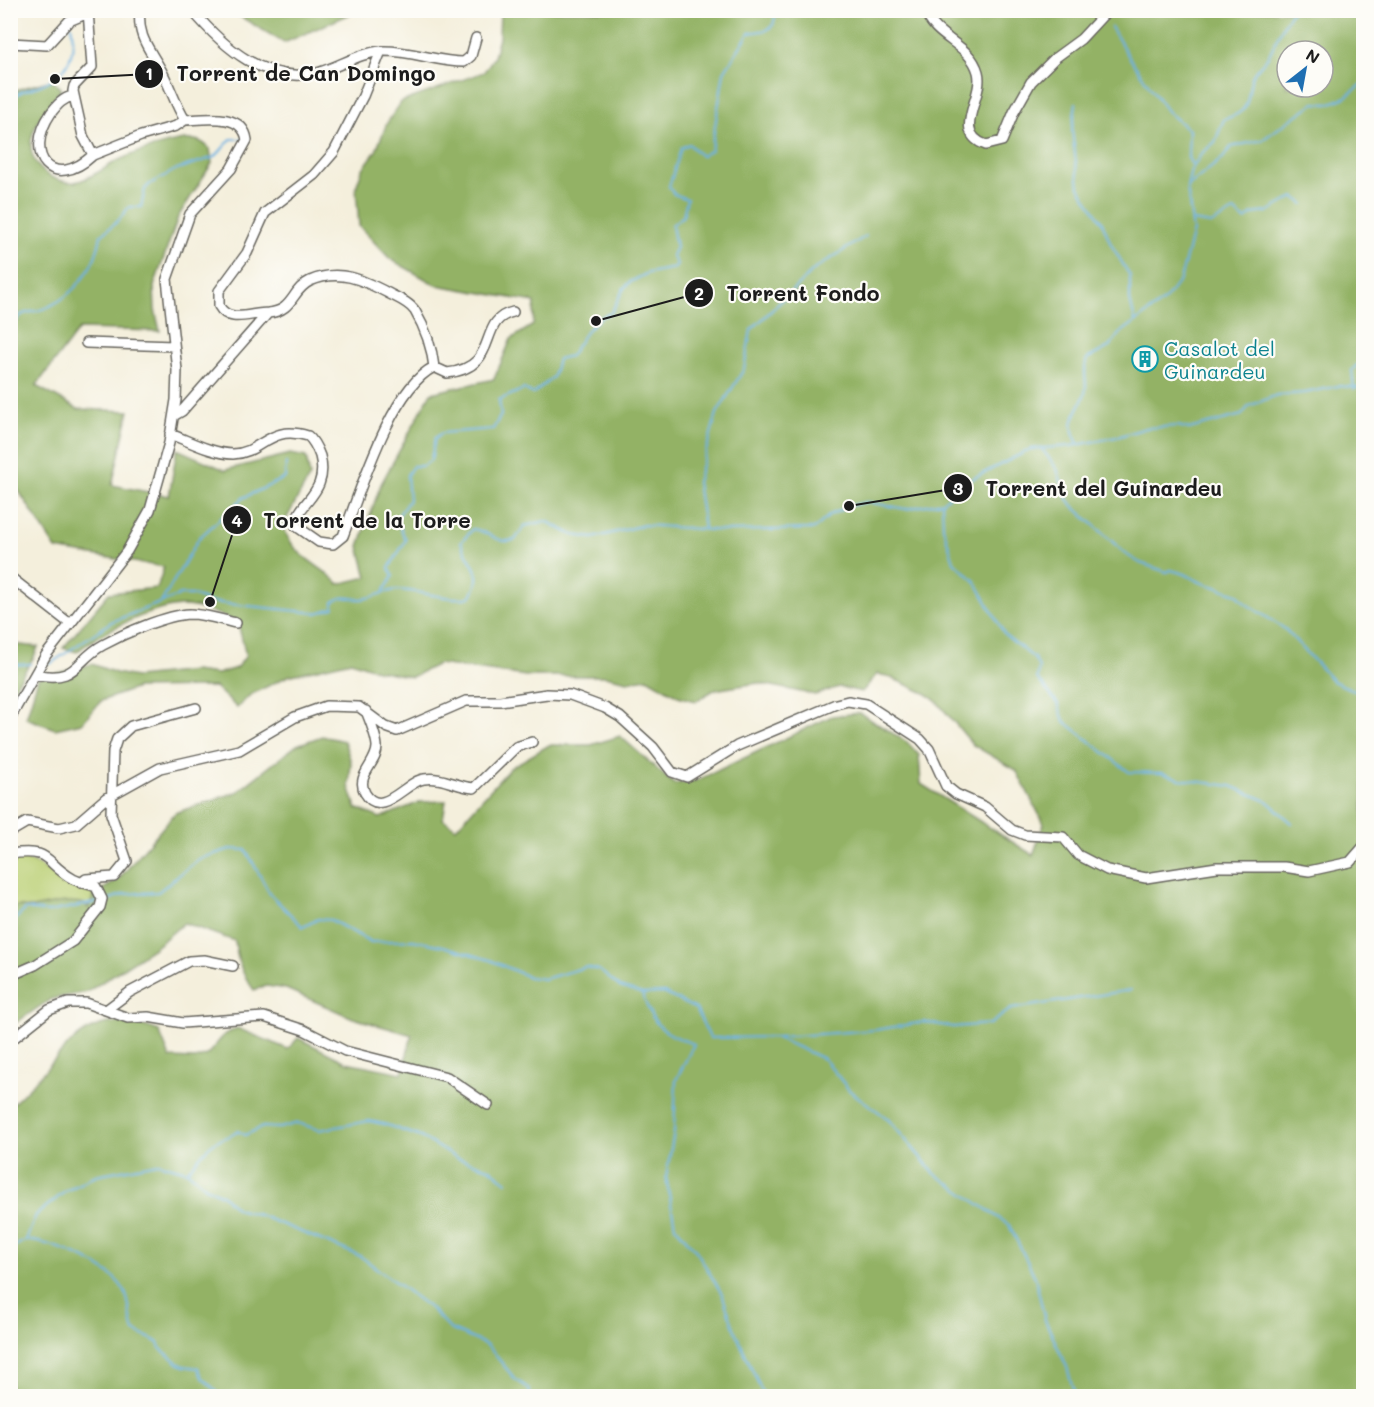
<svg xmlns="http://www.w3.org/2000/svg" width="1374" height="1407" font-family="Mali,sans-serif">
<rect width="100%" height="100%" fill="#fdfcf7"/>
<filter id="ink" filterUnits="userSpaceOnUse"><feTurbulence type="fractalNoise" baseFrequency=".0167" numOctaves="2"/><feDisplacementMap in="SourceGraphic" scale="12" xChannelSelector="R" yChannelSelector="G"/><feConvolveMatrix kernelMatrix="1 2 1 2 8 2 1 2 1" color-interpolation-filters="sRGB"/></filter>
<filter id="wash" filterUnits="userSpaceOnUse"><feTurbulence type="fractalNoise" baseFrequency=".008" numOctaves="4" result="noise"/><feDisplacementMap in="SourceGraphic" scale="24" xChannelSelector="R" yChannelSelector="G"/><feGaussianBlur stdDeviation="1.35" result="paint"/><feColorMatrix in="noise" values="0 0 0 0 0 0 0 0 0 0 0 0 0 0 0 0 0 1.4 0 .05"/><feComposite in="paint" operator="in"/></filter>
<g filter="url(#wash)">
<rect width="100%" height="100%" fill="#f4efdc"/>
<path fill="#bacf73" stroke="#6b7648" stroke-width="1.5" d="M25,859C51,867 67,889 95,894L88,909C70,897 53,905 33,908C24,909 20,903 11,909V861Z"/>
<path fill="#93b265" stroke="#586740" stroke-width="1.5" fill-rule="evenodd" d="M231,11H357L284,43Z
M500,11H1363V1396H11V1105C61,1064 79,998 159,1031L170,1058L195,1059L207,1055L224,1035L237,1028L288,1049L298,1038L346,1062L402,1073L412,1035L353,1018L286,989L267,986L254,990C242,974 237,961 235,941L184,923L154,948L87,992L51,999L11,1026V909C20,903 24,909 33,908C50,905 67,899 85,904L88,908L95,894L118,880L175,813L237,792L297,745L322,736L344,741L351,762L349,786L356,808L380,818L420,802L446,801L443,819L456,828L510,768L549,745H591L620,736L674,784L698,780L832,716L860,713L907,742L919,755L921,784L1033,855L1044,824L1016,770L973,745L938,703L927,694L887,676L877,674L862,692L839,687L815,695L758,683L714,690L696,701L678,696L647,678L628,681L605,676H526L438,664L412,677L377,670L351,661L288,676L250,695L237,708L215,687L137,688L101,701L82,723L55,729L26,718L38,678L92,664L116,673L136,677L194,671L217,674L236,668L246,656L238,623C221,615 199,605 180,606C149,609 100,632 77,652L63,648L109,593L157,588L164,567L56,549L11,479L10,103L16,90L52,80L61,89C44,112 13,145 44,172C51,178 64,183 74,182C89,180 105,167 119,160C134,153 184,135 199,141C203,142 207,146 210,149L212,163L178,217L154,286L155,310L160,331L79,329L36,386L78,409L129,411L112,485L169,496L177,449L225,470L290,454L306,457L310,476L283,525C293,559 317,561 339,584L367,577L359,546L381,484L431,393L494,379L511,339L533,325L535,302L436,285L390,259L359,226L356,187L362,170L376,151L387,123L401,102L484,72L494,57L499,38ZM1287,51H1323V87H1287Z
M11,644L38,647L34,657L11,693Z"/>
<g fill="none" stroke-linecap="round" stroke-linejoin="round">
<path stroke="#6cb2e3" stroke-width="2" d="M1111,27L1129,57L1167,111L1189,130L1188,158L1193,166
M1076,103L1072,130L1079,187L1102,222L1111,244L1130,276V300L1135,321
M10,118C12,112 13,101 16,96C19,91 27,90 33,88C65,77 78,59 71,25
M10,175V183
M1188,186L1223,158L1231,147L1262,140L1314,103L1328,104L1344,98L1364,83
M1193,221L1211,224L1234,211L1245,220L1252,214L1267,212L1294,197L1304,204
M10,327C16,324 18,316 23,314C32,311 42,311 50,306C77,293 97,264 101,235L118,221L129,207H141L145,189L150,184L177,169L215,157L231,139H243
M1354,389L1352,370L1357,365L1364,364
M1078,443C1064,420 1079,413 1085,393C1088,382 1082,371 1087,359L1109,347L1119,334L1165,300L1180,280L1193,231L1187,187L1191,170L1202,153L1215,142L1224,119C1254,111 1245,99 1252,77C1255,69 1264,63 1269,55C1277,39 1282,25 1293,10
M1042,449L1057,469L1066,496L1073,506L1127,555L1140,563L1167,572L1171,570L1185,574L1200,582L1237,594L1245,603L1285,629L1333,681L1364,695
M942,502L943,527L954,562L975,581L1005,635L1034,658L1039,667L1037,678L1058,704L1064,721L1129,772L1162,773L1180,779L1231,786L1267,801L1292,823
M704,528L697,482L717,413L744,369L751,330L816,268L866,236
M384,591L393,576L389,568L406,540L396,519L409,500L407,475L413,466H423L431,460L435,438L442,433L493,429L501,415L499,400L524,389L533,394L553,377L558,359L570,356L588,329L601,317L611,313L624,288L630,282L648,273L675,268L677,264L672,256L676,247L672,225L683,216L687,199L674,194L669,187L681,148L689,144L701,156L711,150L724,72L749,33L767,30L773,25L777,10
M162,601L199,538L243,498L285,478L286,463
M50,664L111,622L180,595H192L210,602L317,613L334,608L333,602C344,594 348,599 360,599C372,599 383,591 396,590C420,590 450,602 470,597C487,572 469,564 461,542L473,529C489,531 497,545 515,540L524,526L546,521L573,535L593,538L644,525L726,531L814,529L830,515L849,506L867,502L906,509L942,502L968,481L1031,449L1071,446L1117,437L1146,428L1178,426L1189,429L1242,415L1249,406L1277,395L1305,393L1338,386L1364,388
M10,665L31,664
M104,901L125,894L158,892L199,859L230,849L246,850L270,894L303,927L318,919L331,920L371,942L413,940L443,946L490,960L529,977L544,979L586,967L599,970L620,987L642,994L664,993L696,1009L710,1038L775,1037L824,1059L850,1091L887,1118L934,1173L1009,1225L1035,1277L1045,1320L1067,1367L1075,1396
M10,924L26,909L49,912L98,902
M642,994C654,1027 662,1033 694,1044L676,1080L674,1132L666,1177L675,1226L697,1252L722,1294L735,1331L764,1396
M778,1037L875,1030L924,1022L953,1027L990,1024L1011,1009L1131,990
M187,1171L206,1187L222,1195L237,1209L259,1215L360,1256L430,1308L450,1329L487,1345L515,1379L528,1388L531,1396
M26,1240C54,1243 109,1264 124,1290C131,1303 129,1318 134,1331L158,1342L160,1348L178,1363L184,1366L198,1368L202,1377L221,1396
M10,1249L26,1240L36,1215L66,1191L96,1175L158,1163L187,1171C196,1162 203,1150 215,1142C223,1137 231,1137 238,1131L245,1135L263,1127L280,1128L298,1123L319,1130L369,1121L384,1124L421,1137L457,1158L489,1168L507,1182"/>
</g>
</g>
<g filter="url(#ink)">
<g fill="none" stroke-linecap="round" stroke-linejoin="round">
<g stroke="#68665f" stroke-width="12">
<path id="minor" d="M88,10L92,67L74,86L73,91L83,136L93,155L141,136L176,126L185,120
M192,10C223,47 266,85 317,73C339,67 359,53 382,51C410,50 437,62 464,62L471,56L476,38
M925,10C934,39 970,43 978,72C985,97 950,132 986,145L1002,141L1014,112L1031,82L1055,58L1081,39L1108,10
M10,43L47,45L69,21L88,13
M73,96C63,98 57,105 51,113C22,156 53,192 93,155
M268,313C250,313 229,324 219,306V291L247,253L265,213L314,175L334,152L363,96L381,51
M86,343L174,346
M434,367L447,373C502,367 476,320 513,312
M175,415L182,411L268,313C294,311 291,290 310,281C339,268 363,280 388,293C397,298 409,302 415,311C425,328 432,348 434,367
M170,434C189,441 213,454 233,454C263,453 268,424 308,436C314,441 317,448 320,456C330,495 295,502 296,526L319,542L333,544L343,536C360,492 391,388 434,367
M10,577L69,623
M35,674C77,684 75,660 103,645C125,633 166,615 190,614C205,614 222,620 236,623
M366,711C370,721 376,735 377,746C378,763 355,775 365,793C381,820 406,781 424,779C442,776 457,787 474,788L516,747L532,742
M10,718L46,655L127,551L150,510L169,443L176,400L177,370L167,279L190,214L231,169L247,140C243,112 205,119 185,120C175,104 170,86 161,70C149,48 137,37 140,10
M10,832L27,822L59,828L76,824L106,798L160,768L239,750L295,717L326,706L359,707L386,727L397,731L466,701H500L547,694L570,695L605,708L620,717L653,747L672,772L687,777L737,746L836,704L848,701L866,704L920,739L929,749L946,786L956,794L985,807L1012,830L1025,835L1063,837L1078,855L1107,870L1146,878L1217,867H1284L1309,871L1350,862L1364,846
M10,854C53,848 43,862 73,879C81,883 89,884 96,887L102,899L100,907L73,941L35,965L10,976
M81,883L86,879L114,877L127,861L111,814L113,751L117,739L131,726L196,708
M106,1010L130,992L189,961L204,960L233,966
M10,1041L49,1010L68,1003H86L128,1018L148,1017L183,1023L264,1017L304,1030L345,1051L447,1077L488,1105"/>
</g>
<use href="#minor" stroke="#fff" stroke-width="9"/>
</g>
</g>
<defs>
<g id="building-ring" transform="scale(1.35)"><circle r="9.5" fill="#fdfcf7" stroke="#0f9aa8" stroke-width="1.5"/><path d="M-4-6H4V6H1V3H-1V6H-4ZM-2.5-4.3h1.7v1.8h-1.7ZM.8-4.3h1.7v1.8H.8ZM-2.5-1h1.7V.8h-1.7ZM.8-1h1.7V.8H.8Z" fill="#0f9aa8"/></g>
</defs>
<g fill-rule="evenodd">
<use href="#building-ring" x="1145" y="359"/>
</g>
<g text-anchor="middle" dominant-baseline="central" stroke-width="4.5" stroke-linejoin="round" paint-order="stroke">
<g font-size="20" fill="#0d838f" stroke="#fdfcf7" text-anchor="start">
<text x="1164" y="348">Casalot del<tspan x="1164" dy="23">Guinardeu</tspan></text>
</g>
</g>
<path fill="none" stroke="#1c1c1c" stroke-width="2" d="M55 79L149 74M596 321L699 293M849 506L958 488M210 602L237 520"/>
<g fill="#1c1c1c" stroke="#fdfcf7" stroke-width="2">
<circle cx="55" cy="79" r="6"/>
<circle cx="596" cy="321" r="6"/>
<circle cx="849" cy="506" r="6"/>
<circle cx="210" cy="602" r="6"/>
<circle cx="149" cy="74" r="15"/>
<circle cx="699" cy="293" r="15"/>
<circle cx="958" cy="488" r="15"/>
<circle cx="237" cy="520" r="15"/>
</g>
<g font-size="18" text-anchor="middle" font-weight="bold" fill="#fff">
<text x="149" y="80">1</text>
<text x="699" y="300">2</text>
<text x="958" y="495">3</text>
<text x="237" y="527">4</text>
</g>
<g font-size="21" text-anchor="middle" font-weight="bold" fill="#1c1c1c" stroke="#fdfcf7" stroke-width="4.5" stroke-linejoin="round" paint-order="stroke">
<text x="306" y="81">Torrent de Can Domingo</text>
<text x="803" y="301">Torrent Fondo</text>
<text x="1104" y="496">Torrent del Guinardeu</text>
<text x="367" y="528">Torrent de la Torre</text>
</g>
<rect width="1374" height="1407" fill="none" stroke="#fdfcf7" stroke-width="36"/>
<g transform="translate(1305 69) rotate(31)"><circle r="28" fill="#fdfcf7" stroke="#a3a29f" stroke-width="1.5"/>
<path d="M0-4.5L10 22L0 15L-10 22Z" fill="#1f6fb2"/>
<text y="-9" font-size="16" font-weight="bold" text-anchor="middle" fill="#1c1c1c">N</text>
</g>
</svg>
